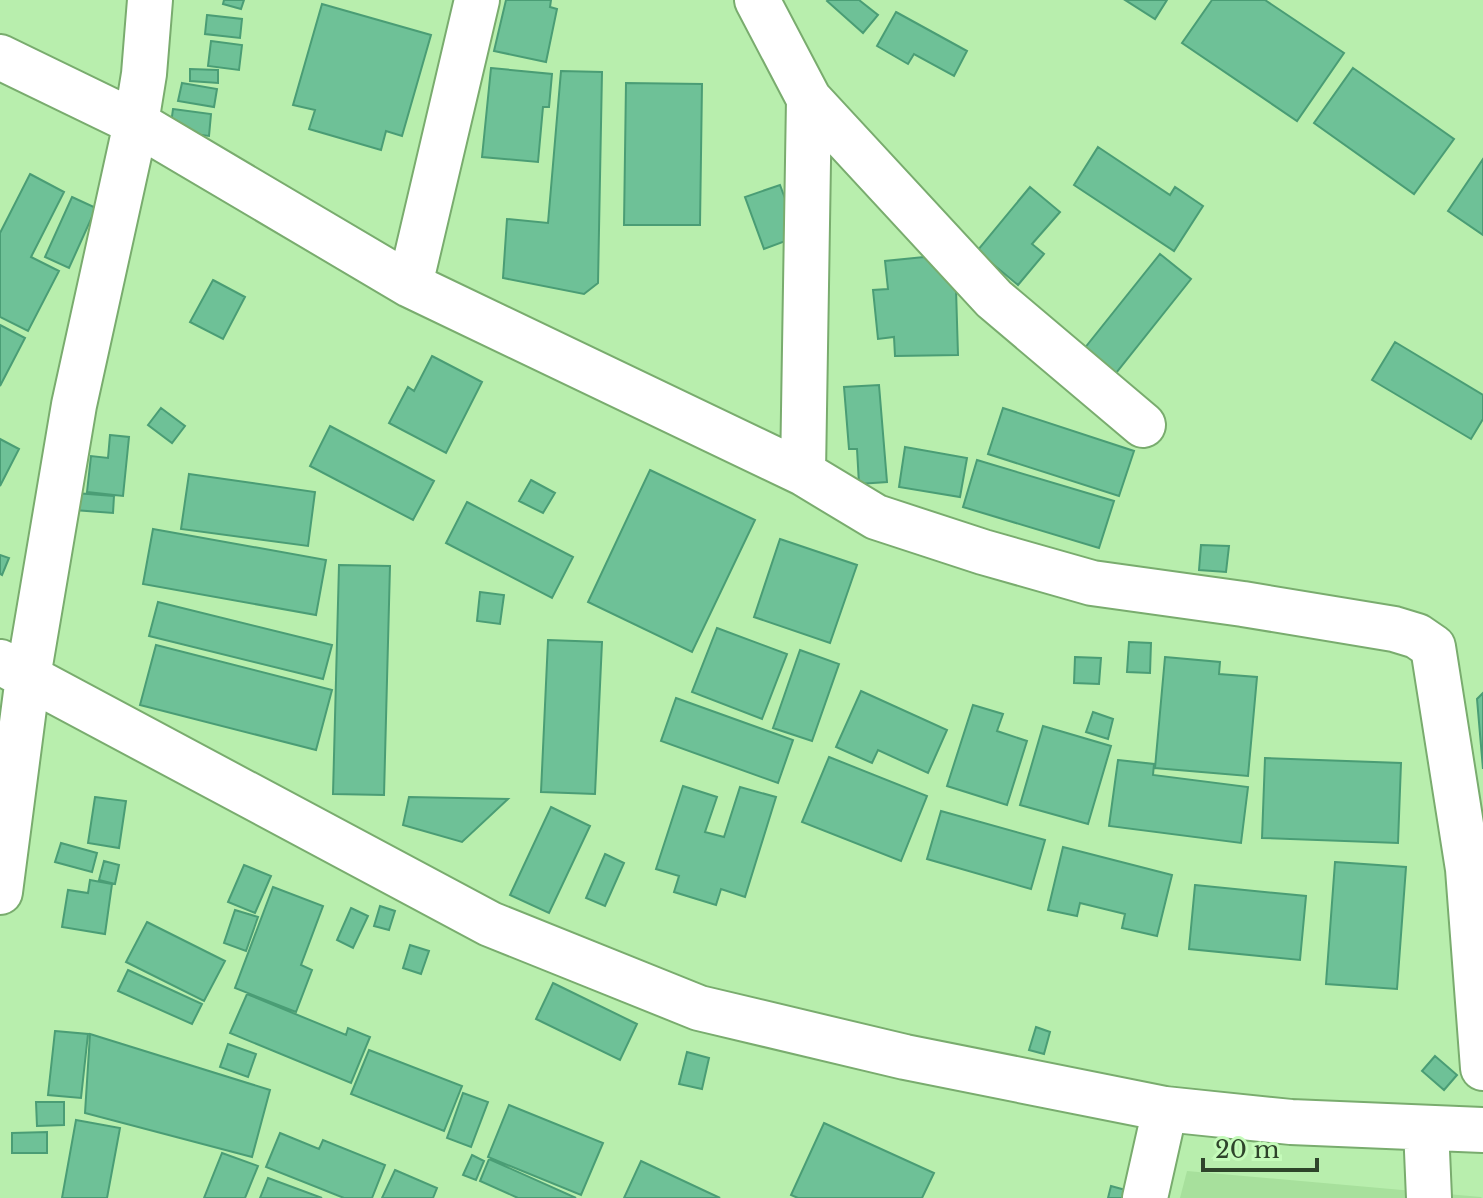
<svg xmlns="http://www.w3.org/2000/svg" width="1483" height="1198" font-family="'Libre Baskerville',serif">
<rect width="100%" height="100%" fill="#b8eead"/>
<path fill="#a7e09c" d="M1187,1171L1481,1197L1482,1198H1180Z"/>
<path fill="#6ec197" stroke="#4a9d75" stroke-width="2" d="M224,0H244L241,9L223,4Z
M506,0H551L550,7L557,9L546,62L494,51Z
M828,0H859L878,15L863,33L827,1Z
M1125,0H1167L1155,19Z
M1212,0H1265L1344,53L1297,121L1182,43Z
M322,4L431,35L402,136L386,131L381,150L309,129L315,110L293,105Z
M896,12L967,51L954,76L914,54L908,64L877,46Z
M207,15L242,19L240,38L205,34Z
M211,41L242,45L239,70L208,66Z
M491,68L552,74L549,107H543L538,162L482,157Z
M1353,68L1454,139L1414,194L1314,123Z
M190,69L218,70V83L190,81Z
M561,71L602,72L598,283L584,294L503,278L507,219L548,223Z
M182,83L217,89L214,107L178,101Z
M626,83L702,84L700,225H624Z
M173,109L211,114L209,136L170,131Z
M1098,147L1170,195L1175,187L1203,206L1174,251L1074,185Z
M1483,159V235L1448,211Z
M30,174L64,192L31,257L59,271L28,331L0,317V233Z
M780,185L799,236L764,249L745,197Z
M1030,187L1060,212L1032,244L1044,254L1018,285L977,251Z
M72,197L96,208L69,268L45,257Z
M1160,254L1191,279L1112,378L1080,354Z
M924,257L956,289L958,355L895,356L894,337L878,339L873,290L888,289L885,261Z
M213,280L245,297L223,339L190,322Z
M0,325L25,338L0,386Z
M1395,342L1483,395V419L1471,439L1372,380Z
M432,356L482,382L446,453L389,423L408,387L414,391Z
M879,385L887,482L859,484L857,449H849L844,387Z
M161,408L185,426L172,443L148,425Z
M1003,408L1134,451L1119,496L988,454Z
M330,426L434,481L413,520L310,466Z
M110,435L129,437L123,496L87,492L91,456L108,458Z
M0,439L19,449L0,486Z
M905,447L967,458L960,497L899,487Z
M977,460L1114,501L1099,548L963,507Z
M650,470L755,520L692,652L588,602Z
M189,474L315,492L308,546L181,529Z
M531,480L555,493L543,513L519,501Z
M75,493L114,496L113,513L74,510Z
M467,502L573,557L552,598L446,543Z
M153,529L326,560L316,615L143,584Z
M780,539L857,565L830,643L754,617Z
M1201,545L1229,546L1226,572L1199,570Z
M0,555L9,558L2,575L0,574Z
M339,565L390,566L384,795L333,794Z
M480,592L504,595L500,624L477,621Z
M158,602L332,645L323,679L149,636Z
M717,628L787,654L762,719L692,692Z
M548,640L602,642L595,794L541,792Z
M1129,642L1151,643L1150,673L1127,672Z
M156,645L332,690L316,750L140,705Z
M800,650L839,664L812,741L773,728Z
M1075,657L1101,658L1099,684L1074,683Z
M1165,657L1220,662L1219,674L1257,677L1248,776L1155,768Z
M861,691L947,730L928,773L878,750L872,763L836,747Z
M1483,693V769L1477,699Z
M676,698L793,740L778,783L661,741Z
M973,705L1003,714L997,731L1027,741L1007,805L947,786Z
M1093,712L1113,719L1108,739L1086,732Z
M1043,726L1111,746L1088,824L1020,805Z
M829,757L927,796L901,861L802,822Z
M1265,758L1401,763L1398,843L1262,838Z
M1118,760L1154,764L1153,775L1248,787L1241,843L1109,826Z
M683,786L717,797L705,832L724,837L740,787L776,797L745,897L721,889L716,905L674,892L679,876L656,869Z
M95,797L126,801L119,848L88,843Z
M409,797L508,799L462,842L403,825Z
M551,807L590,826L549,913L510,895Z
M941,811L1045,840L1031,889L927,859Z
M61,843L97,853L92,872L55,862Z
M1063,847L1172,875L1157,936L1122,928L1125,914L1080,903L1077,916L1048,910Z
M605,854L624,863L605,906L586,898Z
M104,861L119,865L115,884L99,880Z
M1335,862L1406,867L1397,989L1326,984Z
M244,865L271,876L255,913L228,902Z
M90,880L112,884L105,934L62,927L68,890L88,893Z
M1195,885L1306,896L1300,960L1189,949Z
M273,887L323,906L301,965L312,970L296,1012L235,988Z
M380,906L395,911L389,930L374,926Z
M351,908L368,916L353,948L337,940Z
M235,910L258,917L246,951L224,943Z
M147,922L225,961L204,1001L126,962Z
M410,945L429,951L421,974L403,968Z
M128,970L202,1004L192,1024L118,991Z
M553,983L637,1024L620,1060L536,1019Z
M247,994L346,1035L348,1028L370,1037L351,1083L230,1033Z
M1036,1027L1050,1032L1044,1054L1029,1050Z
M55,1031L88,1034L81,1098L48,1095Z
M90,1034L270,1090L252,1157L85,1113Z
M228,1044L256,1054L248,1077L220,1067Z
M369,1050L462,1086L444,1131L351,1094Z
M687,1052L709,1058L702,1089L679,1084Z
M1435,1056L1457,1075L1444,1090L1422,1071Z
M463,1093L488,1102L471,1147L447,1138Z
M36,1102H64V1125L37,1126Z
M509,1105L603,1143L581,1195L488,1157Z
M76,1120L120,1128L107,1198H62Z
M824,1123L934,1173L922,1198H798L791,1195Z
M47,1132V1153H12V1133Z
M280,1133L319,1149L323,1140L385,1165L372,1198H344L266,1167Z
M222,1153L258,1166L245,1198H204Z
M472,1155L484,1161L476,1180L463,1175Z
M489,1159L576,1198H518L480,1181Z
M641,1161L720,1198H624Z
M395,1170L437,1188L433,1198H382Z
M268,1178L322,1198H260Z
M1111,1186L1129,1191L1127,1198H1108Z"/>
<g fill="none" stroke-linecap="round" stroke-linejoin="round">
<g stroke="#79ac6e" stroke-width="48">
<path id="minor" d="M757,0L809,99L994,299L1143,425
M0,57L136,123L410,285L803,473L876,517L983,552L1092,583L1243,604L1394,629L1417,636L1433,647L1468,869L1483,1068
M410,285L477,0
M803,473L809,99
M0,662L490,924L699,1008L905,1057L1165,1109L1291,1122L1483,1130
M0,892L28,677L74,405L136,123L144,74L150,0
M1426,1128L1429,1198
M1145,1198L1165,1109"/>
</g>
<use href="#minor" stroke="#fff" stroke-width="44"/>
</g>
<path d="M1203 1158v12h114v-12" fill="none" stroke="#2e442a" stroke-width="4"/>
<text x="1215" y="1158" font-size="24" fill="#2e442a" stroke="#c5fbba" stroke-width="6" paint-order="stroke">20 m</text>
</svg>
